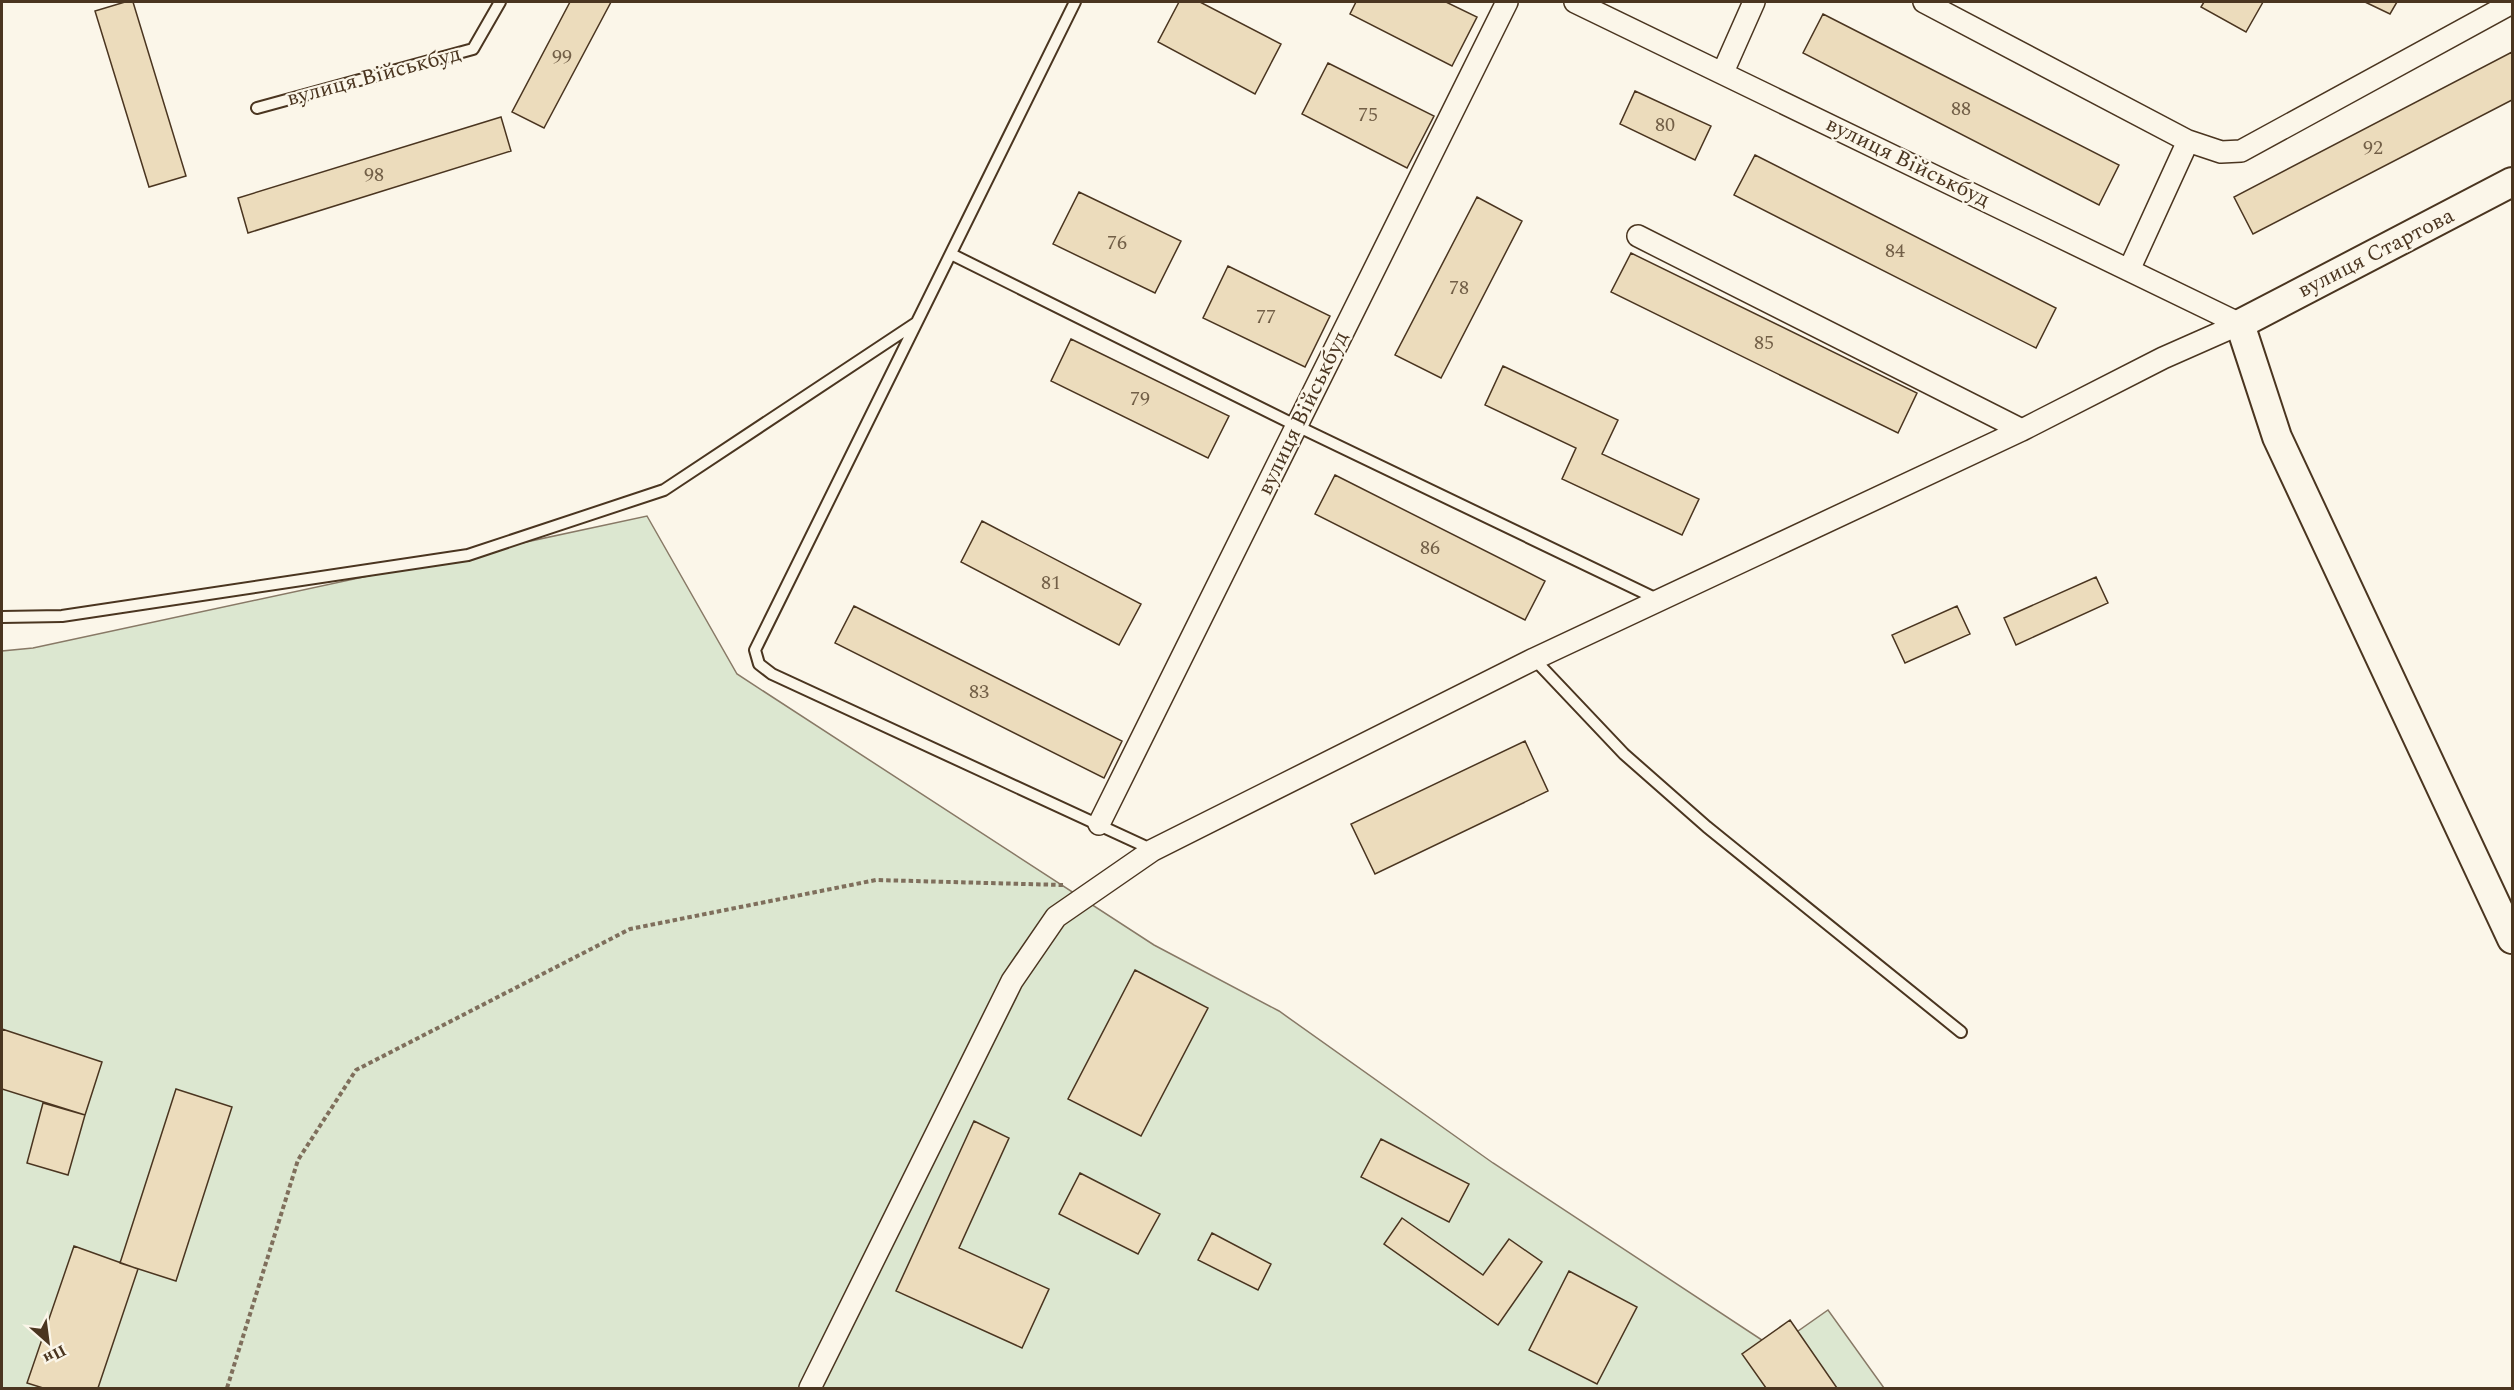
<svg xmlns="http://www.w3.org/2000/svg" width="2514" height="1390" font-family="Spectral,serif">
<rect width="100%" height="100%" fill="#fbf6e9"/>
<path fill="#dce7d0" stroke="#887966" stroke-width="1.5" d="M647,516L737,674L1154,945L1279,1011L1493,1163L1774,1348L1828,1310L1884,1388H2V651L33,648Z"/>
<path fill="#ecdcbc" stroke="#4a3520" stroke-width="1.5" d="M125,2H133L186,176L149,187L95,11Z
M570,2H611L544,128L512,112Z
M1179,2H1200L1281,44L1255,94L1158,42Z
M1356,2H1446L1477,17L1452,66L1350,14Z
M2204,2H2263L2246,32L2201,7Z
M2365,2H2397L2390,14Z
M1823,14L2119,165L2099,205L1803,53Z
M2512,52V100L2253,234L2234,197Z
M1328,63L1434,116L1407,168L1302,114Z
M1635,91L1711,126L1695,160L1620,124Z
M501,117L511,151L248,233L238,198Z
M1755,155L2056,308L2036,348L1734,195Z
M1079,192L1181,241L1155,293L1053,244Z
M1477,197L1522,221L1441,378L1395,355Z
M1631,253L1917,393L1898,433L1611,292Z
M1228,266L1330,316L1305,367L1203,318Z
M1071,339L1229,416L1208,458L1051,381Z
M1503,366L1618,420L1602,454L1699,499L1682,535L1562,479L1576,448L1485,405Z
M1335,475L1545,581L1525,620L1315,514Z
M982,521L1141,604L1119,645L961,562Z
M2096,577L2108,603L2016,645L2004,618Z
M854,606L1122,741L1104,778L835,643Z
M1957,606L1970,634L1905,663L1892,635Z
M1525,741L1548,791L1375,874L1351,824Z
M1135,970L1208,1008L1141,1136L1068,1099Z
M2,1029L102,1062L85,1115L2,1089Z
M176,1089L232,1107L176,1281L120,1263Z
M43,1103L85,1115L68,1175L27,1163Z
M974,1121L1009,1138L959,1248L1049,1289L1022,1348L896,1291Z
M1381,1139L1469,1184L1449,1222L1361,1177Z
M1080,1173L1160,1214L1138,1254L1059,1214Z
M1402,1218L1483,1275L1509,1239L1542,1262L1498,1325L1384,1244Z
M1212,1233L1271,1264L1258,1290L1198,1260Z
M74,1246L138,1269L98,1388H43L27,1383Z
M1569,1271L1637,1307L1597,1384L1529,1350Z
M1790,1320L1837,1388H1766L1742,1354Z"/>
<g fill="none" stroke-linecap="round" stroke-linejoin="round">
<g stroke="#4a3520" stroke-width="14">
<path id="lane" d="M1075,2L755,650L759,664L772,674L1153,850
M257,108L473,49L500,2
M951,254L1297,426L1659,600
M2,617L62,616L468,555L664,490L916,323
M1534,659L1624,754L1707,827L1961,1032"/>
</g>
<g stroke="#4a3520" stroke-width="24">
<path id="street" d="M1575,2L2240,324
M1924,2L2188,141
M1723,72L1754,2
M1638,236L2022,430
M2129,270L2188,141L2221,152L2241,151L2512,3
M1099,824L1507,2
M810,1388L1012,981L1056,917L1153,850L1534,659L2022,430L2163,358L2240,324"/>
</g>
<g stroke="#4a3520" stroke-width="32">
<path id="secondary" d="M2512,182L2240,324L2277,437L2512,939"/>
</g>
<path stroke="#7f6f5c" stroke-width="4" stroke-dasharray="4.5 3" stroke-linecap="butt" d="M227,1388L298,1160L356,1070L630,929L876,880L1063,885"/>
<use href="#lane" stroke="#fbf6e9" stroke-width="10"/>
<use href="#street" stroke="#fbf6e9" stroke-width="21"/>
<use href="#secondary" stroke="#fbf6e9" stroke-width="28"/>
</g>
<g text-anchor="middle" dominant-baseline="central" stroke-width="4.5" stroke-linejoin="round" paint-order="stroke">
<g font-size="20" fill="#725f47">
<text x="562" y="57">99</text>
<text x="1961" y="109">88</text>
<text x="1368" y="115">75</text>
<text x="1665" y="125">80</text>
<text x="2373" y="148">92</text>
<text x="374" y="175">98</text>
<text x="1117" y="243">76</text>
<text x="1895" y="251">84</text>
<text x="1459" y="288">78</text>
<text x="1266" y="317">77</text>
<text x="1764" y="343">85</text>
<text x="1140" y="399">79</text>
<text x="1430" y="548">86</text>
<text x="1051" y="583">81</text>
<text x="979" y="692">83</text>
</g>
<g font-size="22" fill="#4a3520" stroke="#fbf6e9">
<text transform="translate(374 76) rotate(-15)">вулиця Військбуд</text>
<text transform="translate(1908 162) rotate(26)">вулиця Військбуд</text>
<text transform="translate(2376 253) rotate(-27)">вулиця Стартова</text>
<text transform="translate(1303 413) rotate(-64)">вулиця Військбуд</text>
</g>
</g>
<rect width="2514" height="1390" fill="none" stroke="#4a3520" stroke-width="6"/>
<g transform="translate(48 1342) rotate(152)" stroke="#fbf6e9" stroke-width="4.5" paint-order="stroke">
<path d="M0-4.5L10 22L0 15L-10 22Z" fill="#4a3520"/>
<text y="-9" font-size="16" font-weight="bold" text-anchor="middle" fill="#4a3520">Пн</text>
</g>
</svg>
